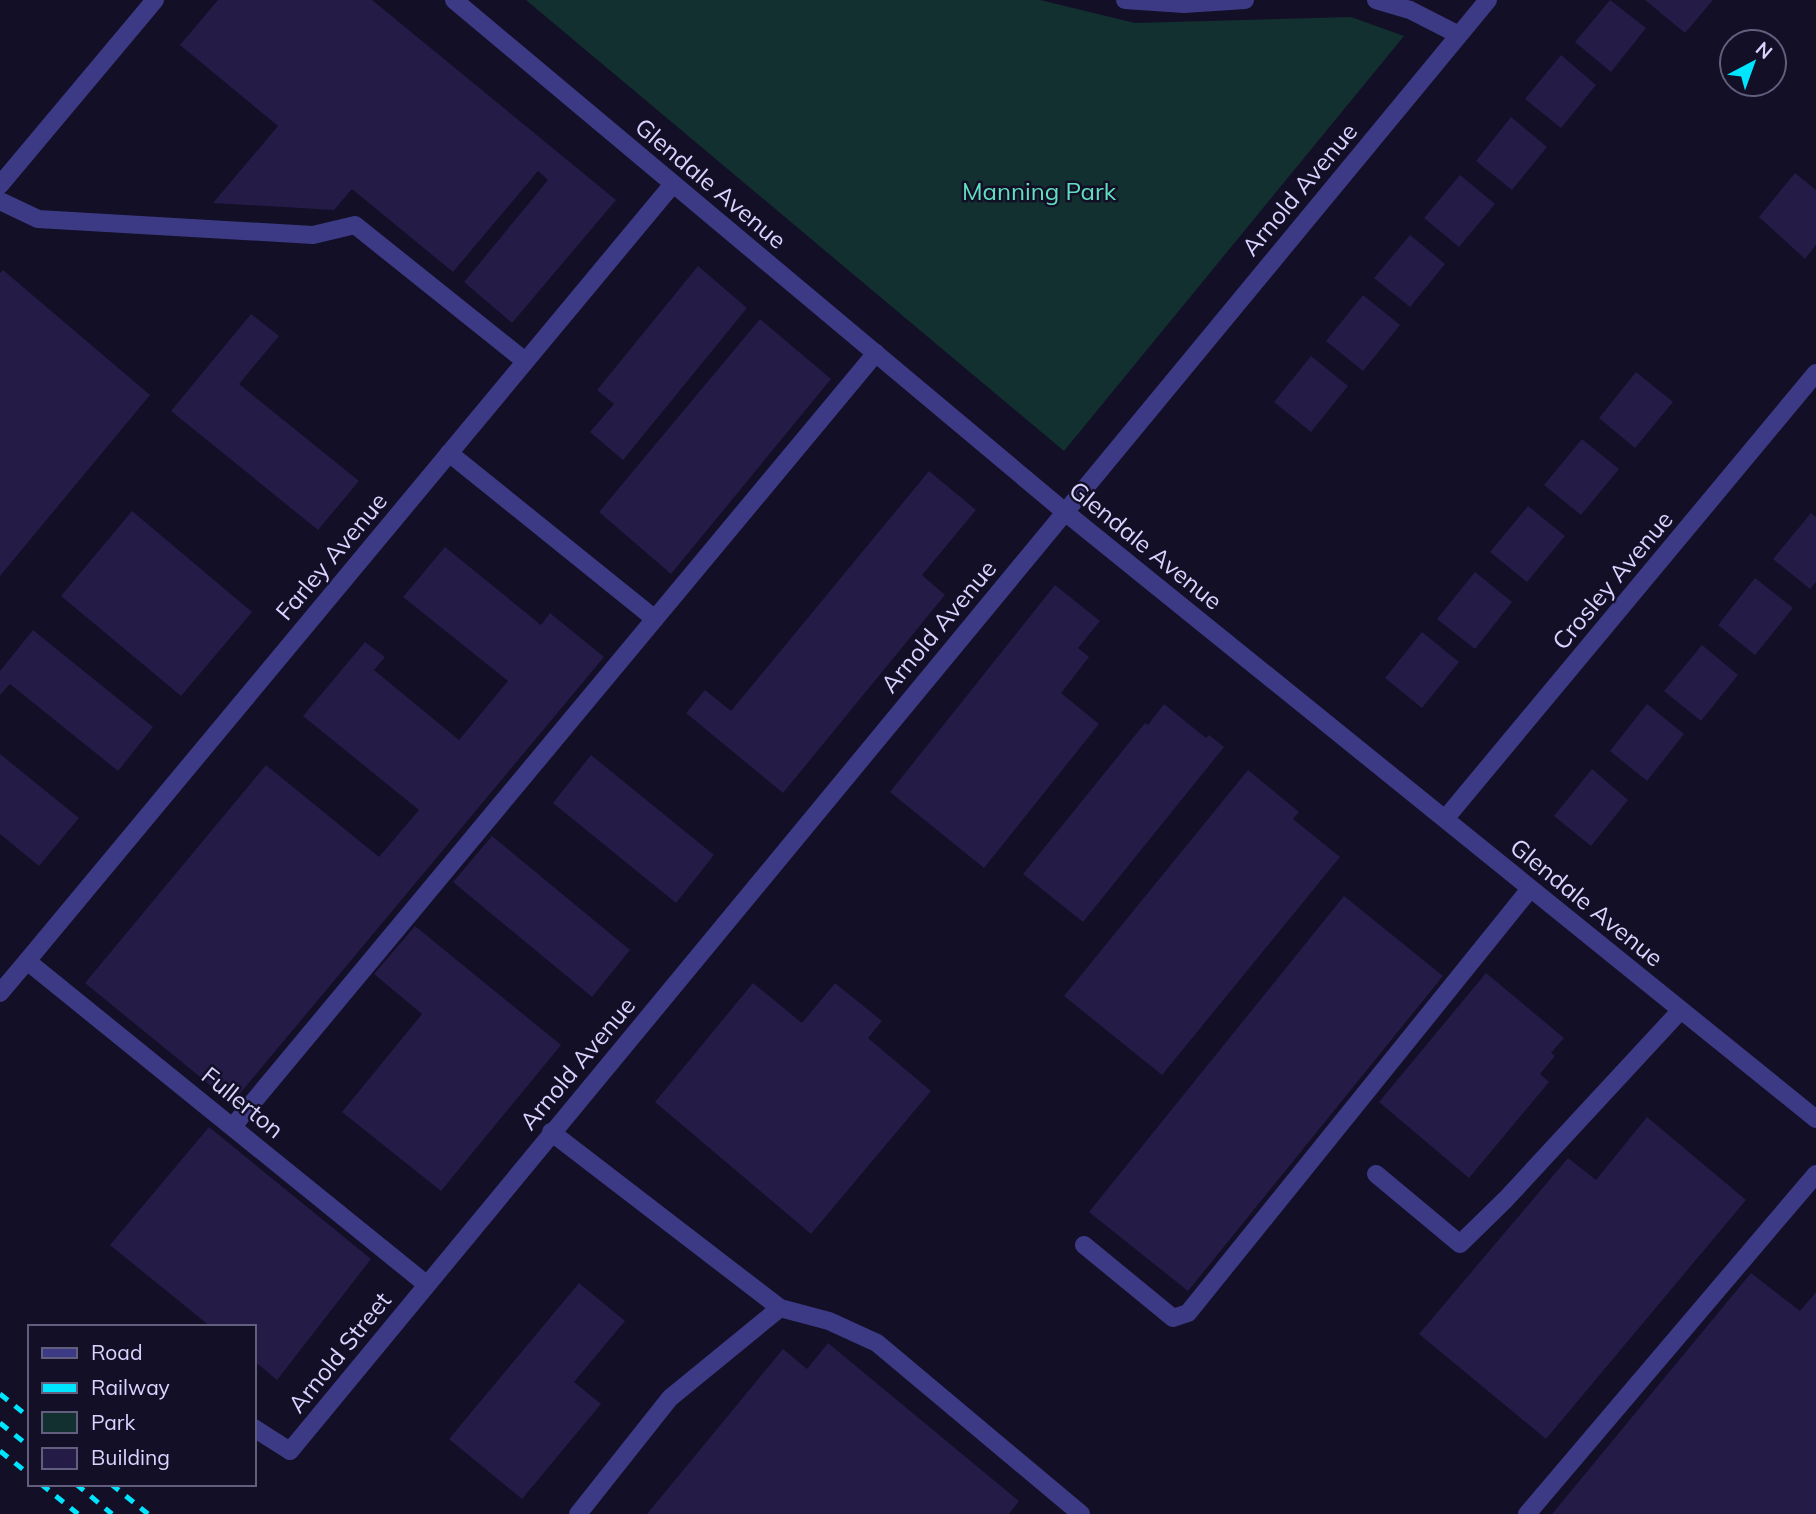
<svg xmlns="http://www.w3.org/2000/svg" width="1816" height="1514" font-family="Mulish,sans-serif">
<rect width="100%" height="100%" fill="#130f26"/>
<path fill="#12302f" d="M526,0H1040L1135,23L1351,17L1404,36L1064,451Z"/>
<path fill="#241b47" d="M218,0H372L616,200L512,323L464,282L548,180L538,171L453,272L352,189L334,210L213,203L278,126L180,45Z
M1610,0L1646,28L1611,72L1575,42Z
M1645,0H1713L1685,33Z
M1561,55L1596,85L1561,128L1525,99Z
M1511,117L1547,147L1512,190L1476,161Z
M1795,173L1816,190V245L1805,259L1759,217Z
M1460,175L1495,204L1459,247L1424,218Z
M1410,235L1445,264L1410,307L1374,278Z
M698,266L747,308L623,460L590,432L614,404L597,390Z
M3,270L150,395L0,576V273Z
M1363,295L1400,325L1363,371L1326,341Z
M251,314L279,336L239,384L359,481L318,530L171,411Z
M760,319L831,379L671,574L599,512Z
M1311,356L1348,386L1311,432L1274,402Z
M1636,372L1673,402L1635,448L1599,418Z
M1582,439L1619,469L1581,515L1544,485Z
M929,471L976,510L922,575L945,595L783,793L686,713L705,690L731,711Z
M1528,506L1565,536L1527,582L1490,552Z
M132,511L252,612L181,696L61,596Z
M1811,513L1816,517V582L1810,589L1773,559Z
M445,547L541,625L550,613L604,657L232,1103L85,983L266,765L379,857L419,810L303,716L365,642L385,657L374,670L459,740L508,681L403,597Z
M1475,572L1512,602L1475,649L1437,619Z
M1755,578L1793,608L1755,655L1718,625Z
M1055,585L1100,621L1078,648L1089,657L1061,693L1099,724L984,868L890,792Z
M33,630L153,727L118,771L10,684L0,695V671Z
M1422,632L1459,662L1422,708L1385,678Z
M1702,645L1738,675L1701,721L1664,691Z
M1164,704L1206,738L1209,735L1224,747L1083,922L1023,874L1145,723L1148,725Z
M1647,704L1684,734L1647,781L1610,751Z
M0,754L79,818L39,866L0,834Z
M591,755L714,855L676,903L553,803Z
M1592,769L1628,800L1591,846L1554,816Z
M1248,770L1299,812L1293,819L1340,857L1162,1075L1064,996Z
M492,836L630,950L592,997L453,882Z
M1344,896L1443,976L1188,1291L1089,1212Z
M415,926L561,1045L441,1191L342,1112L422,1014L374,974Z
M1486,973L1564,1038L1551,1053L1555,1056L1540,1074L1549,1082L1469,1178L1379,1102Z
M753,983L802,1023L835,983L882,1021L868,1038L931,1091L811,1234L655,1102Z
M1647,1117L1746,1200L1546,1439L1419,1334L1568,1158L1596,1180Z
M209,1127L371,1259L277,1380L254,1361V1327H211L110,1245Z
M1751,1273L1800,1311L1816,1292V1514H1552Z
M579,1283L625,1321L574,1382L601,1404L522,1499L449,1439Z
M828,1343L1019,1501L1009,1514H647L783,1349L807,1369Z"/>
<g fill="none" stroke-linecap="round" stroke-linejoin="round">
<path stroke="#3d3a85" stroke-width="18" d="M0,201L38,219L313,235L355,225L525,361
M449,453L655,619
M0,993L27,961
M234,1125L876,353
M551,1132L780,1308L829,1321L877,1343L1081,1514
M1376,1174L1460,1244L1506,1199L1681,1010
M1084,1245L1173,1318L1188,1313L1530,889
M254,1428L290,1451
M578,1514L670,1398L780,1308
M1527,1514L1816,1174"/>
<path stroke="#3d3a85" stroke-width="18" d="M454,0L1065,512L1816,1119
M1125,0L1184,4L1245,0
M1376,0L1410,10L1459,35
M0,185L155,0
M1445,819L1816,373
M426,1284L27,961L673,184
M290,1451L1488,0"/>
<path stroke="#00e5ff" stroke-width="5" stroke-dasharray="10 9" stroke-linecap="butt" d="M0,1394L30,1418
M0,1423L30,1447
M0,1451L30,1475
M41,1484L78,1514
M76,1484L112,1514
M111,1484L148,1514"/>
</g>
<g text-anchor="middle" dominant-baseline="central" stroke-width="5" stroke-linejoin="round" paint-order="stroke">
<g font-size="24" fill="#d9d4ff" stroke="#130f26">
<text transform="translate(711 183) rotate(40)">Glendale Avenue</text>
<text transform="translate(1299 189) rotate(-50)">Arnold Avenue</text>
<text transform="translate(1146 545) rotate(39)">Glendale Avenue</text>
<text transform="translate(331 556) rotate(-50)">Farley Avenue</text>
<text transform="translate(1612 580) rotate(-50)">Crosley Avenue</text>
<text transform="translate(938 626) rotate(-50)">Arnold Avenue</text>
<text transform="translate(1587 902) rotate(39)">Glendale Avenue</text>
<text transform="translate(577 1063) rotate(-50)">Arnold Avenue</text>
<text transform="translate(243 1102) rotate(39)">Fullerton</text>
<text transform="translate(339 1352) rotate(-51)">Arnold Street</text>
</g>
<g font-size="24" fill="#5fe0c0" stroke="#130f26">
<text x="1039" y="191">Manning Park</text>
</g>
</g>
<rect x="28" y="1325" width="228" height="161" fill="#130f26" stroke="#625e7d" stroke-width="2"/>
<rect x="42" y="1348" width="35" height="10" fill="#3d3a85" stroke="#625e7d" stroke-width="2"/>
<text x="91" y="1360" font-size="21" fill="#d9d4ff">Road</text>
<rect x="42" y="1383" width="35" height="10" fill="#00e5ff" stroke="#625e7d" stroke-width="2"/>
<text x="91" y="1395" font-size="21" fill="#d9d4ff">Railway</text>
<rect x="42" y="1412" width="35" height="21" fill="#12302f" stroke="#625e7d" stroke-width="2"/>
<text x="91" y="1430" font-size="21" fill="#d9d4ff">Park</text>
<rect x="42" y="1448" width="35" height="21" fill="#241b47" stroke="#625e7d" stroke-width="2"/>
<text x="91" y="1465" font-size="21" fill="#d9d4ff">Building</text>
<g transform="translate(1753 63) rotate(41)"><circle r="33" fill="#130f26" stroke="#625e7d" stroke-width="2"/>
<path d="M0-5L12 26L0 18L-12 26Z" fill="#00e5ff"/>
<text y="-10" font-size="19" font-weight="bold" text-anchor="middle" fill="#d9d4ff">N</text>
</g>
</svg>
